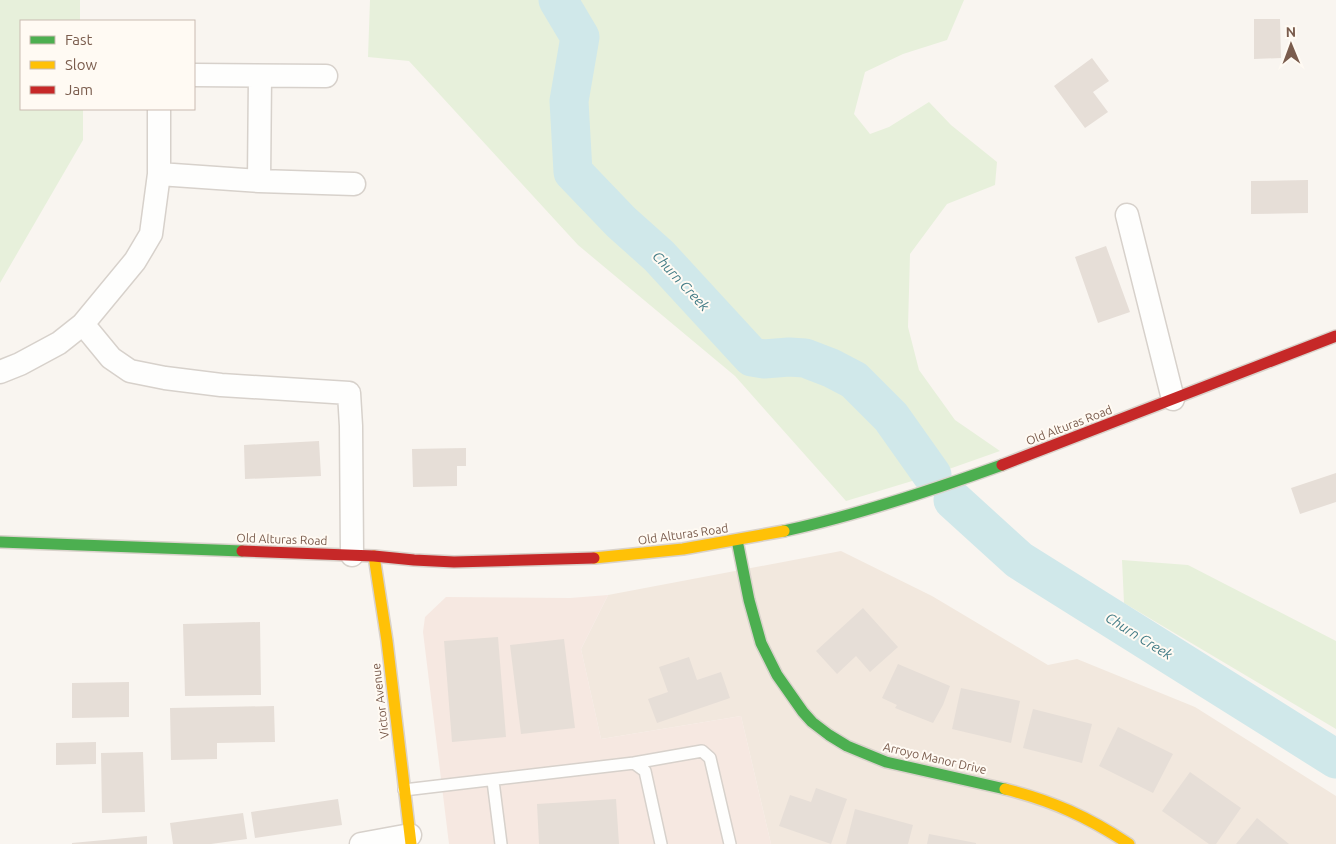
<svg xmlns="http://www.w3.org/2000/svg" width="1336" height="844" font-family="Ubuntu,sans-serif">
<rect width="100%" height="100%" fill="#f9f5f0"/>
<path fill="#f2e8de" d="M841,551L932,596L1048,665L1077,659L1195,707L1336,796V844H771L741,716L601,739L581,649L608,595Z"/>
<path fill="#f6e8e1" d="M608,595L581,649L601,739L741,716L771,844H449L423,632L425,617L446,597L570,598Z"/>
<path fill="#e7f0db" d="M0,0H80V21H21V109H83V140L0,283Z
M370,0H964L947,40L903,54L865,72L854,114L870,134L889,127L929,102L951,125L997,162L995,185L947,204L910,254L908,327L919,370L955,420L1000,451L932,475L846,501L735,376L578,245L409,61L368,57Z
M1122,560L1188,565L1336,641V729L1124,603Z"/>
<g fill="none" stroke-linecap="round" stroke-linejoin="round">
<path stroke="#d0e8ea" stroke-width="39" d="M558,0L580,37L569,101L573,172L621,222L659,256L752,357L764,359L789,357L805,358L831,368L854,380L891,417L932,475
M953,500L1019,560L1336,759"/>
</g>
<path fill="#e6ded7" d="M1254,19H1280L1281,58L1254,59Z
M1092,58L1109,81L1093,92L1108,112L1085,128L1054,86Z
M1308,180V213L1251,214V181Z
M1106,246L1130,312L1098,323L1075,257Z
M319,441L321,476L245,479L244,445Z
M466,448V466H457V486L413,487L412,449Z
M1336,473V502L1300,514L1291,488Z
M863,608L898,647L870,672L856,656L837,674L816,651Z
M260,622L261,695L185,696L183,624Z
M498,637L506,737L452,742L444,641Z
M564,639L575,728L521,734L510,645Z
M689,657L697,680L721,672L730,698L657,723L648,699L668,692L659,667Z
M898,664L950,686L943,705L933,723L895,708L897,705L882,698Z
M129,682V717L72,718V683Z
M961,688L1020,701L1011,743L952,729Z
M274,706L275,742L217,743V759L171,760L170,708Z
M1033,709L1092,724L1082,763L1023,748Z
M1118,727L1173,754L1153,793L1099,766Z
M96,742V764L56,765V743Z
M143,752L145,812L102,813L101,753Z
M1190,772L1241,808L1216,844H1209L1162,811Z
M816,788L847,799L831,844L779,826L790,795L811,802Z
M338,799L342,825L255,838L251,812Z
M616,799L619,844H539L537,804Z
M855,809L913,825L908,844H846Z
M243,813L247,839L211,844H173L170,823Z
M1257,818L1289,844H1236Z
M929,834L976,843V844H927Z
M147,836V844H72V843Z"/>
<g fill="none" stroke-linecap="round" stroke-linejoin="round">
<g stroke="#d7d1cb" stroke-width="14">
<path id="lane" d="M634,763L702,751L710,758L730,844
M493,781L501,844
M404,790L634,763L645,771L661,844"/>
</g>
<g stroke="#d7d1cb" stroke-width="25">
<path id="street" d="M194,75L326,76
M260,76L259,181L354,184
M159,174L259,181
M1127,215L1173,399
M83,324L111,358L130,371L165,378L221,385L349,393L351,426L352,555
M0,372L20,364L59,343L83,324L135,261L151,234L159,174V109
M361,844L410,835"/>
</g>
<g stroke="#d9d2cb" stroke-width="14">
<path id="fast" d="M784,531C858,515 930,491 1002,465
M737,540L749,600L761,643L777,675L803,712L812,722L829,735L847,746L886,762L1005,789
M0,542L242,551"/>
</g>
<g stroke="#d9d2cb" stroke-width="14">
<path id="slow" d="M374,556L387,641L411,844
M594,558L683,549L784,531
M1005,789C1053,801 1088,817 1129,844"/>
</g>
<g stroke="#d9d2cb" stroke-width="14">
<path id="jam" d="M1002,465L1336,336
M242,551L374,556L414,560L454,562L594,558"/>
</g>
<use href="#lane" stroke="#fefefd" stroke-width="11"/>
<use href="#street" stroke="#fefefd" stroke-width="22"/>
<use href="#fast" stroke="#4caf50" stroke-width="11"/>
<use href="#slow" stroke="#ffc107" stroke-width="11"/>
<use href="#jam" stroke="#c62828" stroke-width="11"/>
</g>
<g text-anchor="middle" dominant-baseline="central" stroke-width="4" stroke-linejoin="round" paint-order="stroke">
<g font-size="12" fill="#7a5c4d" stroke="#fffaf3">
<text transform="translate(1069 425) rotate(-21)">Old Alturas Road</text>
<text transform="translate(683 534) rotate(-8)">Old Alturas Road</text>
<text transform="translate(282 539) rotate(2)">Old Alturas Road</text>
<text transform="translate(380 701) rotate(-97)">Victor Avenue</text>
<text transform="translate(935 758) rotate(13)">Arroyo Manor Drive</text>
</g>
<g font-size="14" font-style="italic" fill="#437c86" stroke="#fffaf3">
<text transform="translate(681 281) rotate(47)">Churn Creek</text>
<text transform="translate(1139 636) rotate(32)">Churn Creek</text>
</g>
</g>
<rect x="20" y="20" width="175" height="90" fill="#fffaf3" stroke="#cabbb1"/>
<rect x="30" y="36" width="25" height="8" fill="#4caf50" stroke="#cabbb1"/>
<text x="65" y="45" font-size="15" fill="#7a5c4d">Fast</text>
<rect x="30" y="61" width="25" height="8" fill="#ffc107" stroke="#cabbb1"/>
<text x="65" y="70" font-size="15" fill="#7a5c4d">Slow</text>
<rect x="30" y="86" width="25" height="8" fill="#c62828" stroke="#cabbb1"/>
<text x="65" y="95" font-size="15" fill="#7a5c4d">Jam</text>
<g transform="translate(1291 45) rotate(359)" stroke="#fffaf3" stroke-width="4" paint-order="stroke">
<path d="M0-4L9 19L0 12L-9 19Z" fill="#7a5c4d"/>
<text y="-8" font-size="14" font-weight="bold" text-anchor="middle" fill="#7a5c4d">N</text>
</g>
</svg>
